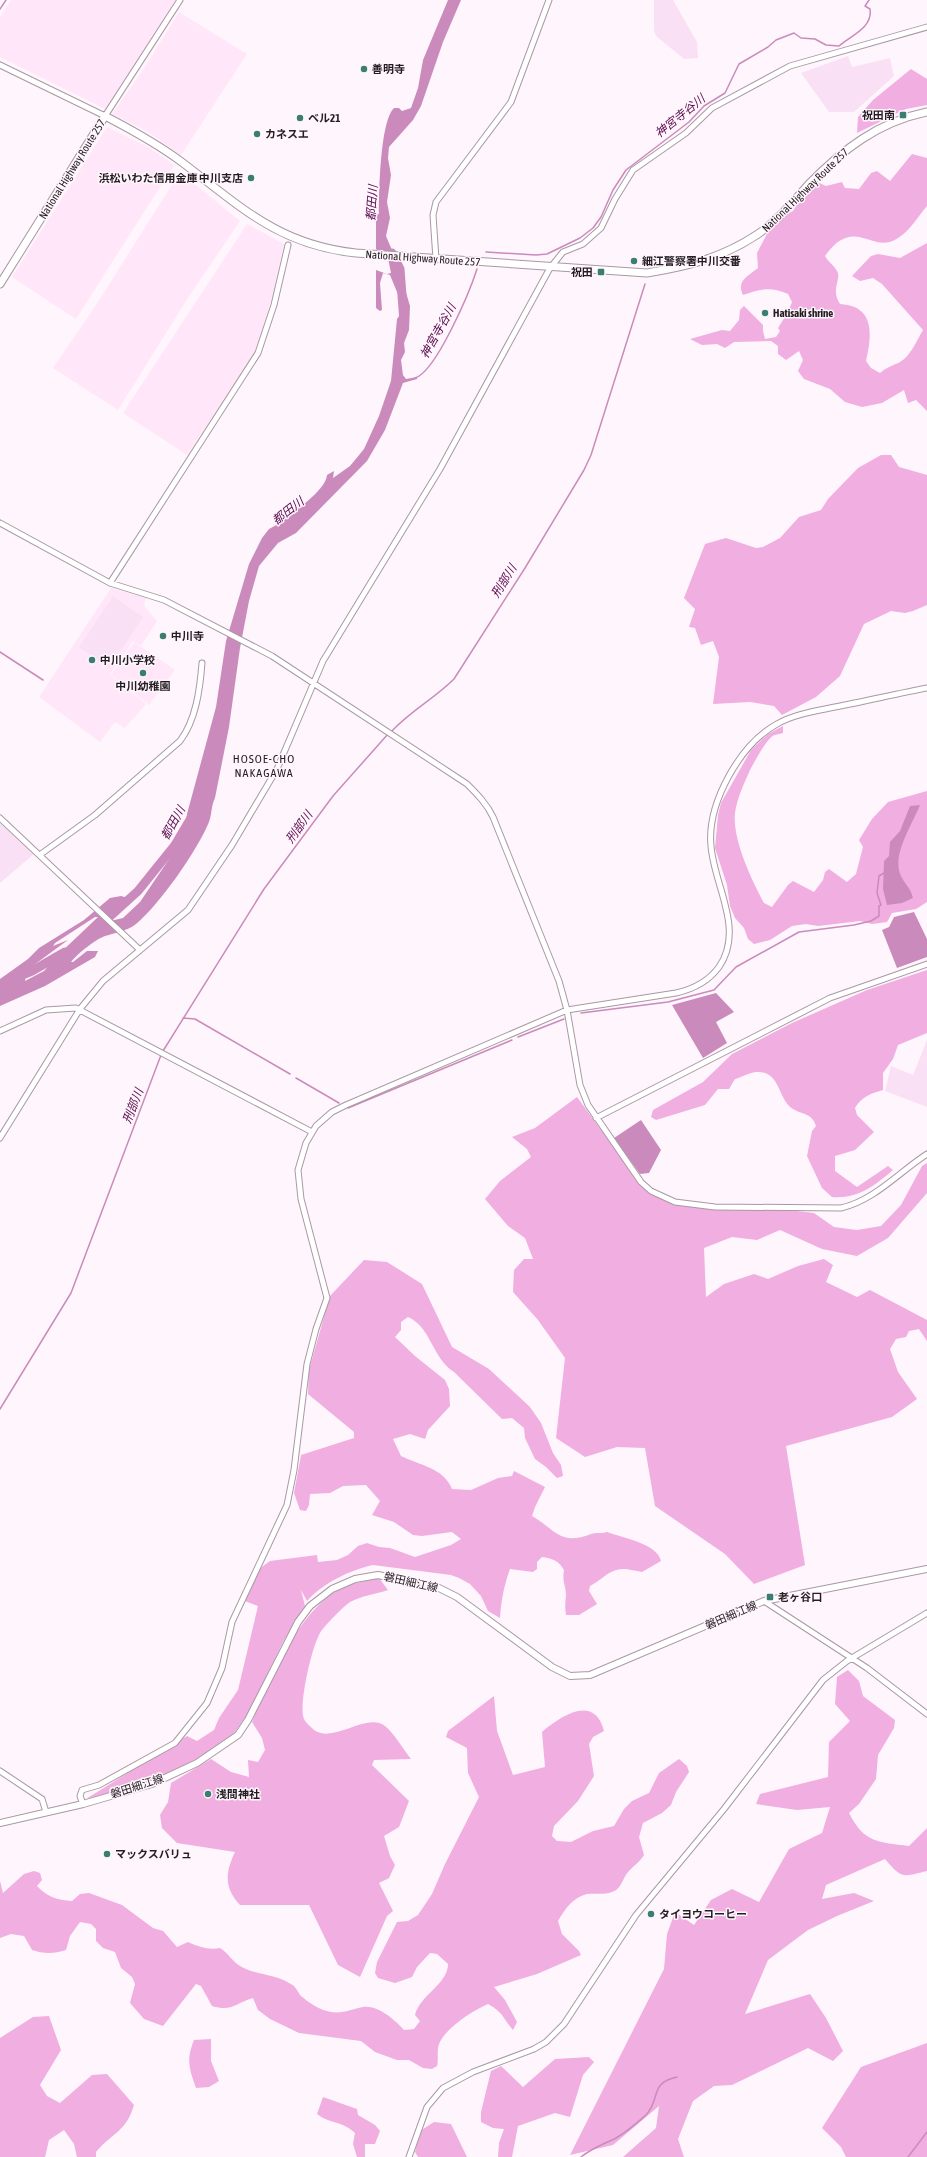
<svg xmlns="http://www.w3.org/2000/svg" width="927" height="2157" font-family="'Asap Condensed','Noto Sans JP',sans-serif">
<rect width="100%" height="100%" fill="#fff5fc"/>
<path fill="#ffe7f9" d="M11,0H176L105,109L0,57V17Z
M179,12L247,54L181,155L148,132L112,114L145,67Z
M107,127L150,148L174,165L76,319L12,277Z
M180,172L240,221L186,301L118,410L53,368L96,305Z
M247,224L284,244L273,294L257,349L187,455L123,413Z
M111,588L146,598L144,606L157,621L141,646L133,641L110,675L146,704L125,728L115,722L100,742L39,697Z
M134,642L175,670L149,705L111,675Z"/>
<path fill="#fae0f4" d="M654,0H673L697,42L698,58L684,59L656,36L654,30Z
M848,56L852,67L890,58L894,76L854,112H829L801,73Z
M113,596L143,617L109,668L79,647Z
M0,823L34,852L33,855L0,883Z
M927,1040V1107L885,1091L891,1066L913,1075Z"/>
<path fill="#f0aee1" d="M911,69L927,79V105L906,109L857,133L858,117L873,100Z
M912,154L927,158V206C918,216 910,231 898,238C872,256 855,214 825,256C828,262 834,265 837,271C842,279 830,289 840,304C875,306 872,334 866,361L871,368L880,373C887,367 892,366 900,362C910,357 917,340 923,330L882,284L873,278L860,281L852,276L871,256L878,254L900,258L927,243V411L916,400L908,403L904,390L882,403L862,407L845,402L830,389L804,379L798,371L803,360L799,351L786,360L778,354V346L771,341L734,342L725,348L717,344L702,345L690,339L722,330L730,331L739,320L740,310L744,306L763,325V331L765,339L776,337L780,331L778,328L788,312L792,302L788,294C772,286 759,289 743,295C736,281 748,276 758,268L757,253L770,228L781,217L793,211L801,198L817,182L826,186L842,182L845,188L859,189L871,173L877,171L890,181Z
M881,455H891L899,467L927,475V605L913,611L905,613L891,611L864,624L840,676L816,697L782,715L774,706L750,702L713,704L719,657L713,641L701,645L695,628L689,627L695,609L684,598L705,544L726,538L756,548L763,547L780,538L799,517L821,510L828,499L858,468Z
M783,726V733C780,734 778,734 775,735C767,737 754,763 750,770C744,784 737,798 735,813C732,839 752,881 764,903L772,907L788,885L793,881L814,892L823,880L825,872L829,869L847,882L856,874L863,847L859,840L872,819L888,802L927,791V902L916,909L892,913L887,922L872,924L860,921L818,926L806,924L792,926L770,940L754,944L748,939L744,928L735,918L730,906L727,885L715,848L718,815L721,803L751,750L768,734Z
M927,970V1033L898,1045L893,1059L883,1073V1090C872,1093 861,1097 855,1108L857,1115L874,1132L855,1150L835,1156V1171L857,1187L888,1166L893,1170C874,1186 858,1199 832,1197L822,1188L807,1156L812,1131L816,1126C812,1113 803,1115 793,1109C777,1099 781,1070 756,1072C748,1073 742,1077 735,1079L729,1089H718L705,1105L656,1120L651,1117L653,1110L703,1082L732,1054L792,1023L867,990Z
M577,1097L629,1168L663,1197L703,1205L761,1207L814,1213L834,1227L857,1230L881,1226L901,1205L922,1166L927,1163V1193L888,1238L857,1256L822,1249L780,1230L757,1240L732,1237L704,1248L706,1297L724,1284L754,1274L768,1279L798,1266L824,1259L833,1265L826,1282L857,1297L870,1290L927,1320V1341L919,1329L909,1331L906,1337L896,1339L890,1349L898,1372L917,1399L892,1417L786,1446L805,1565L754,1584L725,1554L655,1506L645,1448L617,1447L585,1457L556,1438L565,1358L538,1320L513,1292L514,1270L524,1259H533L525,1238L508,1226L485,1199L500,1181L531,1157L527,1149L512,1137L535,1128Z
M364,1260L387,1262L422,1284L452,1347L489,1369L530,1407L541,1423L553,1453L561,1465L563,1476L557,1478L546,1467L535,1459L525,1438L524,1428L512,1418L502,1419L454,1372C432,1358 431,1327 408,1317L401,1322V1330L395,1337L415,1356L445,1380L449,1389L450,1406L428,1430L425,1439L410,1434L393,1439L401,1456C419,1465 444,1468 452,1489L471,1490L498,1478L512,1476L514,1471L545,1487L535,1507L532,1516C556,1530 560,1546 591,1534C596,1532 601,1534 607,1532C622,1538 657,1543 661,1561L642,1572C636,1571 629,1569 623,1569C609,1569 601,1581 590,1586L589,1591L597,1604L579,1615H566C565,1608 565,1603 566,1596C566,1585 562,1583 564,1570C559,1561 552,1558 542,1557L537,1562V1569L533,1572L510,1569C504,1585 501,1602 500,1618L488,1611L481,1596L470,1584L459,1578L451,1575L373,1565C350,1570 323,1583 307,1601L301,1590L305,1606L283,1642L249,1712L228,1742L156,1782L86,1799L187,1736L197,1741L214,1730L219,1718L238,1690L258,1606L242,1600L259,1569L270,1561L317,1555L318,1562L337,1560L348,1555L358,1546L367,1543L379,1547L390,1548L415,1557L451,1545L461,1539L452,1532L422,1536L413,1535L394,1522L372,1515L380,1501L366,1485L343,1486L330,1493L310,1494L309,1505L306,1511L300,1510L294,1493L301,1455L354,1438V1432L308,1394L309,1370L330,1296Z
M379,1578L388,1590C376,1594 361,1596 350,1602C344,1606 324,1626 320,1633C312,1646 298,1706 304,1719C306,1723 311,1727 314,1730C334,1744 366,1712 385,1726C393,1732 404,1750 411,1759L374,1760L372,1765L409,1801L399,1827L384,1836L390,1856L395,1865L389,1878L379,1883L393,1911L387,1916L360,1977L338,1965L309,1905H240C224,1888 225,1873 235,1852L177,1843L162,1828L160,1815L168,1802L171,1783L211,1759L231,1772L249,1777L248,1760L258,1762L265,1750L262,1738L252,1722C269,1679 301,1605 346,1586C356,1582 368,1581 379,1578Z
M848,1670L859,1681L863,1696L895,1720L894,1728L878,1755L876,1779L859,1804L849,1813C864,1843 878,1842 909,1846L927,1828V1871C902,1877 902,1879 885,1859L826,1885L822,1899L854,1893L874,1901L837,1916L808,1930L768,1960L745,2014L810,1994L826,2018L843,2051L833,2061L808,2048L732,2085L714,2086L693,2101L678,2139L684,2157H623L656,2128L659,2106L613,2145L570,2155L664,1969L667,1934L675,1912L694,1925L711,1900L732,1889L759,1902L789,1849L822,1833L830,1807L797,1810L756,1804L760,1794L828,1777L829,1742L850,1721L835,1704L837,1677Z
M494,1696L497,1731L513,1775L545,1767L542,1732C560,1717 594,1693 604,1731L593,1737L589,1744L594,1776L578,1801L554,1826L552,1836L557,1841L571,1842L593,1831L614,1826L624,1809L632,1801L649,1793L659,1773L679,1759L687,1766L689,1772L676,1792L671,1805L662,1813L643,1823L639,1837L644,1855C640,1862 634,1865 629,1871C622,1878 622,1889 612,1892C604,1895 595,1893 587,1894C572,1898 565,1909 558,1921L562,1934L579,1951L581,1955L537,1974L494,1987L505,2000L517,2022L513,2030C502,2017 504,2013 488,2004C474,2010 447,2027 440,2042C436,2048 439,2059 437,2066L432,2069L423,2068L409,2060H397L375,2052L361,2041L299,2033L270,2019L258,2010L253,1998C235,2003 233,2012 212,2006L201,1986L196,1984L163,2026L144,2019L130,2003L135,1984L132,1977L121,1968L115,1952L103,1948L96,1941V1929L91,1924L80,1922L70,1936L66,1950C54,1954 44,1954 32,1950L24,1936L11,1934L0,1938V1881L3,1893L24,1874L34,1871L40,1873L42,1880L37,1886C47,1897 57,1900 72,1901L80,1894L89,1893L122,1905L153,1928L163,1931L177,1947L188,1942C199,1947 208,1950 220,1948C228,1953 233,1962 240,1966C255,1975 275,1974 289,1983C296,1986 297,1991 301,1996C309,2003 320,2010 331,2012C343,2014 352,2009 363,2007C378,2005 395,2020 404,2030L414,2029L420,2021L415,2015C420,1995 448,1984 448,1964L437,1954L430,1953L417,1967L412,1977L395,1983L378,1978L375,1973L377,1962L397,1922L408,1921L418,1915L432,1894L445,1864L479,1797L468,1773L467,1748L446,1737L448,1731Z
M49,2016L61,2050L40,2085L47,2096L60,2103L92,2075L107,2074L134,2105C126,2132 113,2132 96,2152V2157H77L74,2144L64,2130L49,2140L45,2157H0V2038L33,2017Z
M211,2039V2061L219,2081L209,2087L196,2088C189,2068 186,2060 194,2040Z
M927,2043V2157H846L841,2147L822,2128L861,2067Z
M589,2057L594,2062L583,2075L570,2117L555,2113L518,2126L512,2157H498L499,2143L504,2129L493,2128L481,2122V2112L491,2071L501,2066L523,2087L555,2059Z
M323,2097L357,2109L358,2115L375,2125L380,2131L375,2144H365V2157H357L353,2144L355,2133C343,2121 330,2124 317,2114Z
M434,2122L451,2124L467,2157H418L415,2152L420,2131Z"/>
<path fill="#ca8bbc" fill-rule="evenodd" d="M448,0H461L443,42L421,106L413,120L389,147L388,158L391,175L387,202L390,218L386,236L397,262L410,306L409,330L404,343L405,352L401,360L403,375L406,379L417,377V379L403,383L385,430L367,461L296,533L278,543L259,566L249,601L240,648L229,727L215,798C211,806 212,814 209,822C197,851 160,904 136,924C127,931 115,933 105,936C96,939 77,954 71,962H73L87,951H98L95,957L45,986L0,1006V979L28,959L39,948L84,920L110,898L121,896L128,898L112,909L102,923L123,918L140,902L180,843L184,835L187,814L216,707L226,641L249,564L262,538L269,529L280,523L292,504L293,507L287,517C299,508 326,489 327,475L334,471L333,478L350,466L364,449L379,416L391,381L397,319L404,309L390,275L383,273L380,283L382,310L380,311L376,308V270L387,274L391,273L388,258L376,249V214H379C379,194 380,121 394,108H399L402,111L411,108L418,88L423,60ZM95,917H98L58,955L44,971L25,981L27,970L68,940L53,946L55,943Z
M920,805C912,825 891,856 901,876C905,885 910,886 913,898L902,903L887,905L883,889L884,861L889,856L890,842L900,831L910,806Z
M914,912L927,939V957L897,968L882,930L889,927L894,917Z
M716,993L734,1012L716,1022L727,1043L703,1058L672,1005Z
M641,1120L661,1150L649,1173L640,1174L614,1138Z"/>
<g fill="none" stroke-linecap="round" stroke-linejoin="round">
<path stroke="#ca8bbc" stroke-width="1.5" d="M0,9L6,0
M486,252L536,255L547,254L580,238L593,228L601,217L613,190L626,170L689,122L704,106L725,93L739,64L768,47L776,40L794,33L801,38L815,39L826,45L839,46C850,36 873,28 870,9L865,6L869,0
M415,378C436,372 470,291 477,269
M0,652L43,680
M391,732C410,711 434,699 454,679L525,568L584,470L591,455L645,284
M581,1013L668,1002L714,990L736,967L799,932L854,925L871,921L879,916V906L881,905L877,893L879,876L884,873
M183,1018L195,1019L290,1074
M518,1037L564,1019
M163,1051L264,889L333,796L388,734
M296,1078L339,1103
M348,1108L512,1040
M0,1409L71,1293L161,1055
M581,2157C592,2148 604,2144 616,2138C627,2132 637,2123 646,2115C661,2099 649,2083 677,2077
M908,2157L927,2132"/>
<path stroke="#ca8bbc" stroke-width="9" d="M392,253L400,269L404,322
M95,930L138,891L175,845L191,818
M0,984L32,971L65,952"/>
<g stroke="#a999a4" stroke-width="7">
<path id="tertiary" d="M0,65L105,116L180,0
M436,259L433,215L436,202L511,102L549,0
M0,523L110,583L164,600L272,656L467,784C477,794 487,804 493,817L559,981L567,1010L580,1085L588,1105L641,1182L651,1191L675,1202L715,1207L841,1208C875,1200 899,1172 927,1154
M110,583L258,353L274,305L288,245
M0,818L140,950
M41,854L95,815L180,741C196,720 200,689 202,663
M0,1031L46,1010L76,1008L312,1132
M596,1118L830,998L927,964
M0,1138L80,1009L103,981L188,910L232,845L277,769L323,661L440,469L550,268L563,252L583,244L601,228L615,199L633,170L686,133L712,108L790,66L927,27
M764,1601L867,1668L927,1714
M0,1771L42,1799L46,1812
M83,1804L80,1796L82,1790L99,1785L175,1743L207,1703L222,1668L232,1622L287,1505L294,1470L307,1364L316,1329L327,1298L301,1199L298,1170L306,1143L316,1126L332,1112L346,1105L567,1010L676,993C694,989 708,982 719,967C745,929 714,886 711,846C707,804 739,745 777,724C794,714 816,711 835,707C866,701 896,694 927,688
M409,2157L427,2107L443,2088L473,2072L534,2049L546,2042L564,2024L636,1915L724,1809L823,1680L847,1661L927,1613"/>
</g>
<g stroke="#a999a4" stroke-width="8">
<path id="secondary" d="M0,1823L83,1804L152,1784L197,1763L238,1735L248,1720L298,1622L310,1606L332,1589L355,1579L378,1575L439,1588L457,1597L552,1667L570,1676L590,1675L764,1601L927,1569"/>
</g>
<g stroke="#a999a4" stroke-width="9">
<path id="trunk" d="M0,284L105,116C132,130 158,144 183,163C241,207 279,245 356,253L647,273C689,266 722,258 758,234C777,221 793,202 808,185C842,150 878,122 927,112"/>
</g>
<use href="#tertiary" stroke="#fff" stroke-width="5"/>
<use href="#secondary" stroke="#fff" stroke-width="6"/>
<use href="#trunk" stroke="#fff" stroke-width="7"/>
</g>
<g fill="#3a7e71" stroke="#fff5fc" stroke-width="1.5">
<circle cx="364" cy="69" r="4"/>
<rect x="899" y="111" width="8" height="8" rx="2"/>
<circle cx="300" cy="118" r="4"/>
<circle cx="257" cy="134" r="4"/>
<circle cx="251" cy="178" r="4"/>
<circle cx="634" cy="261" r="4"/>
<rect x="597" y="268" width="8" height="8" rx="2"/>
<circle cx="765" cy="313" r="4"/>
<circle cx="163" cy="636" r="4"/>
<circle cx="92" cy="660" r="4"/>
<circle cx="143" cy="673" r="4"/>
<rect x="766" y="1593" width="8" height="8" rx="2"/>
<circle cx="208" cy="1794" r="4"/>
<circle cx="107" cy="1854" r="4"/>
<circle cx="651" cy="1914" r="4"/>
</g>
<g text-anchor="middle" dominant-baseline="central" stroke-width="3" stroke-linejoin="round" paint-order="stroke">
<g font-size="11" font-weight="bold" fill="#231d22" stroke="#fff5fc" text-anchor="start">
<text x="372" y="69">善明寺</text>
<text x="895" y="115" text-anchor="end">祝田南</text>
<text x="308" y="118">ベル21</text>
<text x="265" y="134">カネスエ</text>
<text x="243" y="178" text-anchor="end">浜松いわた信用金庫 中川支店</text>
<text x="642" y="261">細江警察署中川交番</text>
<text x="593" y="272" text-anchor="end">祝田</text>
<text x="773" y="313">Hatisaki shrine</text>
<text x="171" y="636">中川寺</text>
<text x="100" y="660">中川小学校</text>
<text x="143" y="686" text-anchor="middle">中川幼稚園</text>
<text x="778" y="1597">老ヶ谷口</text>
<text x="216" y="1794">浅間神社</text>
<text x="115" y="1854">マックスバリュ</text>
<text x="659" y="1914">タイヨウコーヒー</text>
</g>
<g font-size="11" fill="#231d22" stroke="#fff5fc">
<text transform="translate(72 169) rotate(-58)">National Highway Route 257</text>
<text transform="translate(805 190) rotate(-44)">National Highway Route 257</text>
<text transform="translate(423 258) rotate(4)">National Highway Route 257</text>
<text transform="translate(411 1582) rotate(13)">磐田細江線</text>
<text transform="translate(731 1615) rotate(-23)">磐田細江線</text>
<text transform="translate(137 1786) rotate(-18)">磐田細江線</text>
</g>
<g font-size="12" font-style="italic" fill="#5a0e50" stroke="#fff5fc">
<text transform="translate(680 116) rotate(-39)">神宮寺谷川</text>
<text transform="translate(372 203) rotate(-86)">都田川</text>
<text transform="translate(438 331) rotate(-61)">神宮寺谷川</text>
<text transform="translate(288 511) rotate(-38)">都田川</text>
<text transform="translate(504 581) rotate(-58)">刑部川</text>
<text transform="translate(173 823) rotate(-61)">都田川</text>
<text transform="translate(299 827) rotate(-54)">刑部川</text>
<text transform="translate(133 1106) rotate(-69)">刑部川</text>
</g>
<g font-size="12" letter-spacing="1" fill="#231d22" stroke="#fff5fc">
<text x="264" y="759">HOSOE-CHO<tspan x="264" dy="14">NAKAGAWA</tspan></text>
</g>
</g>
</svg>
